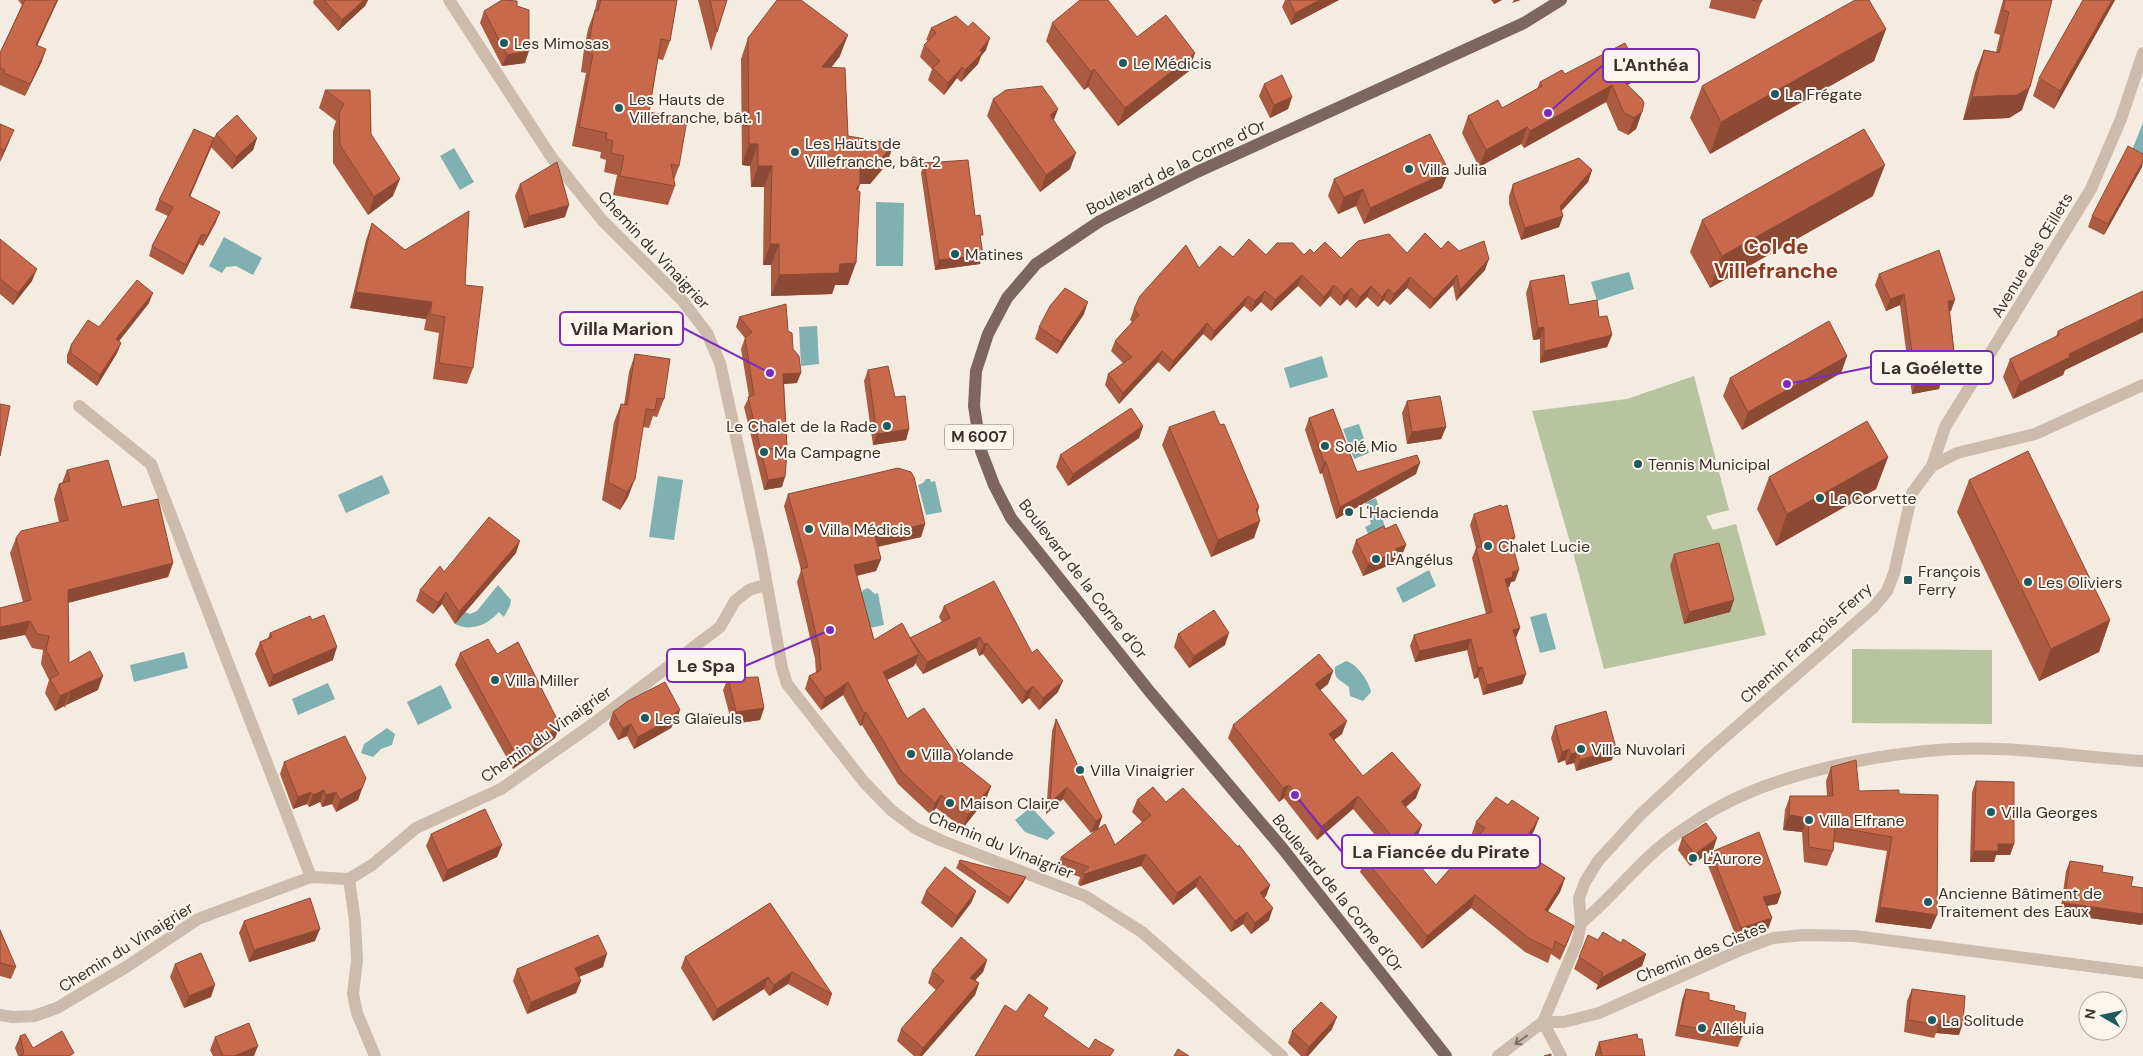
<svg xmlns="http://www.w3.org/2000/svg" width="2143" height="1056" font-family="'DM Sans',sans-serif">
<rect width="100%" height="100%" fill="#f4ebe1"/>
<path fill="#b8c4a0" d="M1694,376L1729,510L1706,516L1713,530L1736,524L1766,635L1604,669L1574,556L1532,411L1627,399Z
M1852,649L1992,650V724L1852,723Z"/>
<path fill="#7fb0b2" d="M2143,123V155L2132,150Z
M454,148L474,182L460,190L440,156Z
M876,202L904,203L903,266H876Z
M224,237L262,258L253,275L236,266L226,267L222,273L209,266Z
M1629,272L1634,289L1597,301L1591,282Z
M817,326L819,364L801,366L799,327Z
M1322,356L1328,377L1290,388L1284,368Z
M1359,424L1369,453L1354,459L1343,429Z
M382,475L390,493L346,513L338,495Z
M658,476L683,480L674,540L649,537Z
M926,479H930L931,482L935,481L942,512L926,515L918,485L923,483Z
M1376,498L1386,530L1369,536L1365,527L1371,524L1365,502Z
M1429,570L1436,586L1403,603L1396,588Z
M498,585L511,600L510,606L504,617L499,612C487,625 471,632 455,624L465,612L470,614L477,611Z
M868,588L875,594L878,593L884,625L865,629L861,596L863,590Z
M1546,613L1556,649L1540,653L1530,617Z
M184,652L188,668L134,682L130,665Z
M1346,661C1357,664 1369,681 1371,692L1363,701L1350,696L1349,687C1341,680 1333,679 1335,667Z
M328,683L335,699L298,715L292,699Z
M441,685L452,708L418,725L407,702Z
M387,728L395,734L392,745L381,749L373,757L361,753L364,744Z
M1031,807L1055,833L1047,840L1025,832L1015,820Z"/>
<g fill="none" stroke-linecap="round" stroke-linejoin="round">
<path stroke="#cdbbac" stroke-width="12" d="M449,0L552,158L602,220L682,300L707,333L720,363L761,552L782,668L787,684L802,703L864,782L891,810L915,828L940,840L1085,896L1142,932L1282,1056
M79,406L151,464L311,877
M1932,466L1945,427L2091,189L2121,119L2143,53
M349,879L355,921L357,961L353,994L357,1013L375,1056
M1581,923C1615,895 1641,858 1678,833C1691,824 1705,814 1719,807C1791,767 1918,745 1999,749C2047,751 2095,758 2143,761
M0,1015L13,1017L34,1016L57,1008L126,967L198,919L311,877L349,879L372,865L416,828L501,789L593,724L720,627L735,601L749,590L765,585
M1543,1022H1564L1599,1013L1738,951L1773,938L1804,935L1854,936L2143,973
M1543,1022L1561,1056
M1498,1056L1543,1022L1577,942L1581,923L1579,898L1585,882L1598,861L1640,815L1710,750L1874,607L1887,591L1894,573L1912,493L1932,466L1957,453L2035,434L2143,385"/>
<path stroke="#7d675c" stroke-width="12" d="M1446,1056L1283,849L1150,692L1011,518L994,485L981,451L974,406L976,371L988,334L1007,298L1036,264L1100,221L1197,172L1524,23L1561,0"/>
</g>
<path fill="#ac5a40" d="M18,0H58L37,45L42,61L25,96L0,85V53L22,5Z
M314,0H368L365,6L338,31L313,3Z
M597,0H677L670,41L663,60L658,59L649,112L679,166L674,180L675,186L668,205L613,195L617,175L604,172L606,160L600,158L601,152L572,146L586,73L581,72L584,49L588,29L595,10Z
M698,0H727L717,32L711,51Z
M1285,0H1339L1291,25L1282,7Z
M1491,0H1502L1494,4Z
M1711,0H1762L1755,19L1709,8Z
M2003,0H2052L2022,110L2009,118L1963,120L1975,73L1984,50L1996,52L2000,35L1994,33Z
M2115,0L2054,109L2033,96L2039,78Z
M517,6L525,63L502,66L480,23L484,11Z
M1052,23L1137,37L1189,71L1118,126L1088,87L1084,90L1046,41Z
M931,28L986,50L981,56L978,64L961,82L957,78L944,95L928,80L932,69L920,57L924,45L928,41L926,40Z
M1886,29L1874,61L1710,154L1690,118L1702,86Z
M748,38L840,56L831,68L848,136L886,165L870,184H860L858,190L848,285H835L832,294L771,296V265H763L764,187H751L750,166L742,165L741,59Z
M1565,74L1631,83L1627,85L1642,112L1636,129L1628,135L1618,130L1606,102L1524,148L1521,144L1479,167L1462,133L1468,116L1502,108L1537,89L1540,82Z
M1264,84L1292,97L1288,109L1270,118L1259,96Z
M325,90H370L371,134L393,196L368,215L333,163V131L336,121L319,108Z
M993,99L1054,121L1070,169L1040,192L987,116Z
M0,124L9,142L0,162Z
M216,134L257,138L253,150L232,169L211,147L190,196L216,222L203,246L199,244L183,275L149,256L152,246L168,216L155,210L159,200L214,138Z
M924,163L975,216L981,240L980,264L935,270L921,173Z
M2142,167L2104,235L2088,227L2092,216Z
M1592,170L1588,182L1561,211L1563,216L1559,227L1521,240L1509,204V196L1513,184Z
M1334,179L1442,188L1364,224L1356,206L1338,214L1328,196Z
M520,184L565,217L524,228L515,196Z
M1873,196L1710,288L1690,252L1702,220Z
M372,223L405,250L465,285L473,368L467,384L433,379L439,333L424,330L426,319L350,308L366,240Z
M0,239L32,281L13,305L0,294Z
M1441,249L1459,251L1485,270L1456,301L1453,285L1430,309L1407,288L1390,305L1384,300L1378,307L1367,297L1356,308L1347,299L1340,306L1330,296L1320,307L1298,286L1271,311L1261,302L1251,312L1244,306L1211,341L1203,334L1169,372L1158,362L1119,404L1105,385L1108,374L1123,363L1111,351L1115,341L1132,322L1130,320L1134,309L1199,268L1233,257L1266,255H1304L1314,253L1341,258L1407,253Z
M1879,274L1951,311H1950L1956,369L1952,380L1941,381L1939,389L1912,394L1900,305L1886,311L1875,285Z
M1530,281L1569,305L1612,335L1607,347L1540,363V339L1533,340L1526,293Z
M2143,291V332L2065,370L2063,375L2013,399L2003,377L2010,359L2056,337L2058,331Z
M149,303L119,341L121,343L117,353L97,386L67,363V355L71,345L99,327Z
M1084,314L1057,354L1035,339L1039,327Z
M739,317L788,331L797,383L784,384L787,447L785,452L782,487L764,490L744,407L749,397L741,349L745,338L736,327Z
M635,354L664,399L657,417L653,416L649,428L643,427L628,497L620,510L602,500L614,422L621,404L624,405L629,372Z
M1847,356L1841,373L1742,430L1723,396L1730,378Z
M868,370L895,397L909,429L906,440L873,445L864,381Z
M1407,401L1446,427L1441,439L1407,444L1402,413Z
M1309,418L1357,472L1416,474L1336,519L1322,473L1320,474L1305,430Z
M1143,426L1139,438L1068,486L1056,467L1060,455Z
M1169,427L1259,507L1257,513L1254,538L1211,557L1162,445Z
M1888,457L1876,489L1776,546L1757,509L1769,477Z
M67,470L122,507L173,563L168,577L68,603L69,663L98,690L66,705L65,708L64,706L55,711L45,693L49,680L41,664L43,650L32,648L25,635L23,602L10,553L16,538L59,522L54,499L59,484L62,483Z
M1969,480L2110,620L2099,652L2039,681L1957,512Z
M788,494L925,524L921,537L878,547L881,559L876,571L857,576L874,640L910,638L942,622L939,617L944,606L1032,653L1058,692L1039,710L1029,698L1022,704L983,654L979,656L976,648L923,674L915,663L914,666L887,680L907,719L991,786L986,799L963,828L936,808L931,815L898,784L862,725L860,726L843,695L821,710L805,689L809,676L816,673L815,659L797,582L801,570L784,506Z
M1474,514L1515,537L1512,545L1515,581L1511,582L1509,587L1508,588L1516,638L1526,674L1522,684L1483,695L1478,677L1474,679L1467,650L1415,662L1410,646L1414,635L1486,614L1472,558L1476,548L1470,525Z
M1385,529L1406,545L1401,557L1394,560L1392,564L1363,576L1352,552L1356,540Z
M516,553L455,624L442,604L433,614L416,601L420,590L444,572Z
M1674,554L1730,612L1684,624L1670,566Z
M270,633L333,660L269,687L255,654L260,642L268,638Z
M1178,634L1225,645L1189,668L1174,647Z
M460,653L497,654L560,725L555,738L513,769L455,665Z
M1333,671L1328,684L1320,690L1342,734L1334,740L1363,776L1416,798L1406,807L1417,838L1406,850L1436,885L1476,838L1471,836L1476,822L1534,831L1521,851L1565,878L1560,892L1548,911L1569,939L1560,960L1551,954L1548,963L1525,952L1471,908L1422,949L1360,872L1365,859L1381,842L1353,809L1317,840L1284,798L1279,802L1228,738L1233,725Z
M728,678L764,708L760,720L732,724L723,690Z
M613,712L676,723L673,724L671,728L634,749L627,736L618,740L609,724Z
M1056,719L1102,817L1098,829L1091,833L1063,799L1046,814L1052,731Z
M1555,726L1612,760L1576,771L1574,763L1566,765L1565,760L1558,763L1551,738Z
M284,762L366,778L358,800L336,812L332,804L322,807L320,802L309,807L307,804L293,809L280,774Z
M1831,767L1859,791L1899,794L1931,929L1875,922L1887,851L1834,842L1833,851L1827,866L1804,862L1802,832L1783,830L1785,810L1790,796H1827L1826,781Z
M1976,781L2014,844L2010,855H1996L1994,862H1970L1972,792Z
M1137,800L1166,802L1270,885L1266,896L1264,898L1269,920L1251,934L1243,924L1231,932L1196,887L1173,905L1141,866L1080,886L1078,884L1080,877L1056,869L1061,857L1115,845L1142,822L1132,812Z
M431,834L502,845L497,857L443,882L426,846Z
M1682,838L1713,850L1690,866L1678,850Z
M1711,852L1781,893L1777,904L1767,906L1772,918L1768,929L1737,939L1707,863Z
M960,860L1026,877L1023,883L1008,904L956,868Z
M2070,861L2131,886L2143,888V921L2142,925L2060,914L2066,871Z
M926,891H976L971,903L952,928L921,903Z
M770,903L832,994L828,1006L788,984L769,996L764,989L713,1021L681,968L685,957Z
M244,921L315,941L249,962L239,933Z
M0,930L16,967L11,979L0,976Z
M1598,940L1621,943L1646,954L1642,966L1596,990L1598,985L1574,969L1579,957Z
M987,960L983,972L975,980L979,983L975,995L922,1056H914L897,1041L901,1029L936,990L928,983L932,971Z
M175,964L211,997L184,1008L170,977Z
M603,967L579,977L576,993L527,1014L513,981L517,969Z
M1686,989L1709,1000L1734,1010L1742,1037L1738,1047L1675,1036L1682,1000Z
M1912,989L1959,1035L1936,1033L1934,1038L1904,1032L1907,1001Z
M1332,1029L1308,1056H1301L1288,1043L1292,1031Z
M20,1036L33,1048L73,1056H18L15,1048Z
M215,1037L254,1056H213L210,1050Z
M1638,1039L1645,1056H1595V1054L1599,1042Z"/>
<path fill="#8c4a34" d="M57,0H58L32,57L36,45Z
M364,0H368L365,6L338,31L342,20Z
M1320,0H1339L1291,25L1295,13Z
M1495,0H1502L1494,4Z
M1514,0H1521L1512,3Z
M2112,0H2115L2054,109L2060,91Z
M1886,29L1874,61L1710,154L1721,122Z
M848,35L840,56L814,88L822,67Z
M990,38L986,50L981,56L978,64L961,82L965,70L980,50Z
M46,49L42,61L25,96L30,84Z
M529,51L525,63L502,66L507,55Z
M1195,53L1189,71L1118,126L1125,108Z
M1637,66L1631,83L1615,92L1618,76Z
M962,67L957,78L944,95L948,83Z
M1094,69L1088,87L1084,90L1091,72Z
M1612,85L1606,102L1524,148L1530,131Z
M2030,87L2022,110L2009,118L1963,120L1972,97Z
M1292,97L1288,109L1270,118L1274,105Z
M1058,109L1052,125L1050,115Z
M1642,112L1636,129L1628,135L1634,118Z
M1527,127L1521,144L1479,167L1486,150Z
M14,130L9,142L0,162L4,151Z
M214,138L211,148L186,206L189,196Z
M257,138L253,150L232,169L236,157Z
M749,144H758L750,166L742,165Z
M894,144L886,165L870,184H860L852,206L860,163Z
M1076,153L1070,169L1040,192L1046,175Z
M2143,161L2142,167L2104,235L2108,224Z
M1885,165L1873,196L1710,288L1722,256Z
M758,166H772L764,187H751Z
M1592,170L1588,182L1556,217L1560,206Z
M1449,171L1442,188L1364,224L1370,208Z
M400,179L393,196L368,215L374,197Z
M1363,189L1356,206L1338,214L1344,197Z
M569,205L565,217L524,228L529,216Z
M220,212L216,222L203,246L207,236Z
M1563,216L1559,227L1521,240L1525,228Z
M202,234L199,244L183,275L186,265Z
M770,244H779L771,265H763Z
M983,255L980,264L935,270L939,260Z
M1489,259L1485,270L1456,301L1460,290Z
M856,263L848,285H835L832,294L771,296L779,275L840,264Z
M37,269L32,281L13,305L18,293Z
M1302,275L1298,286L1271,311L1275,300Z
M1457,275L1453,285L1430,309L1434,299Z
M1410,277L1407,288L1390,305L1394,294Z
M1334,285L1330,296L1320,307L1324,297Z
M1371,286L1367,297L1356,308L1360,297Z
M1351,288L1347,299L1340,306L1344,295Z
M1388,289L1384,300L1378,307L1382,297Z
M1265,291L1261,302L1251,312L1255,301Z
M356,292L432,302L426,319L350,308Z
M153,293L149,303L112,350L116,339Z
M1904,294L1900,305L1886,311L1890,299Z
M1248,296L1244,306L1211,341L1214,331Z
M1955,300L1951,311L1944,312L1948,301Z
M1088,302L1084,314L1057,354L1061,342Z
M2143,318V332L2065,370L2063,375L2013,399L2020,382L2069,354Z
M1207,323L1203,334L1169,372L1173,361Z
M1544,327L1540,339L1533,340L1538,328Z
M1612,335L1607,347L1540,363L1544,351Z
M121,343L117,353L97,386L100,375Z
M1162,351L1158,362L1119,404L1123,393Z
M1847,356L1841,373L1742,430L1748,412Z
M1956,369L1952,380L1941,381L1939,389L1912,394L1916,382L1941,371Z
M801,373L797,383L779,384L783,374Z
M1143,426L1139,438L1068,486L1073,474Z
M1446,427L1441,439L1407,444L1412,432Z
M909,429L906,440L873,445L877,434Z
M787,447L783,457L769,449Z
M1888,457L1876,489L1776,546L1787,514Z
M1324,462H1326L1322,473L1320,474Z
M1420,463L1416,474L1336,519L1340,507Z
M785,477L782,487L764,490L768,480Z
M635,479L628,497L620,510L627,492Z
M1259,507L1254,523L1260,521L1254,538L1211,557L1218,540L1256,509Z
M925,524L921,537L870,548L875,536Z
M1515,537L1511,548V539Z
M520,541L516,553L455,624L459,612Z
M1406,545L1401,557L1394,560L1392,564L1363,576L1368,564L1395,549Z
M881,559L876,571L850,577L854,565Z
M173,563L168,577L63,604L68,590Z
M1519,570L1515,581L1511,582L1509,587L1502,589L1505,579L1512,572Z
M446,592L442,604L433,614L438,603Z
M1734,600L1730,612L1684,624L1689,612Z
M2110,620L2099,652L2039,681L2051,649Z
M30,621L25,635L0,640V627Z
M1520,628L1516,638L1513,630Z
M1229,633L1225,645L1189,668L1194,656Z
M980,637L976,648L923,674L927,662Z
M1471,639L1467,650L1415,662L1419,651Z
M987,643L983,654L979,656L984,644Z
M337,647L333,660L269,687L273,675Z
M919,654L914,666L879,684L883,672Z
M1482,667L1478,677L1474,679L1478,668Z
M1333,671L1328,684L1311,698L1315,684Z
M1526,674L1522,684L1483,695L1487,685Z
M103,676L98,690L66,705L70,694V691Z
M1063,681L1058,692L1039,710L1043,698Z
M848,682L843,695L821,710L825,698Z
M1033,686L1029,698L1022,704L1026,692Z
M69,692L64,706L55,711L60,696Z
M764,708L760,720L732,724L736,712Z
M680,710L676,723L673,724L671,728L634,749L638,737Z
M866,712L862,725L860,726L864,713Z
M1347,721L1342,734L1324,747L1329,734Z
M631,724L627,736L618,740L623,728Z
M560,725L555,738L513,769L517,757Z
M1616,748L1612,760L1576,771L1580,760Z
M1569,749L1565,760L1558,763L1562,752Z
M1578,752L1574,763L1566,765L1571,754Z
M1289,785L1284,798L1279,802L1283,788Z
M1421,785L1416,798L1396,815L1401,802Z
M991,786L986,799L963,828L968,815Z
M1067,787L1063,799L1046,814L1050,803Z
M362,788L358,800L336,812L340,800Z
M324,790L320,802L309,807L313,795Z
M311,792L307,804L293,809L298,797Z
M336,792L332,804L322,807L326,795Z
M941,795L936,808L931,815L935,803Z
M1358,796L1353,809L1317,840L1321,827Z
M1789,815L1808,818L1802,832L1783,830Z
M1102,817L1098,829L1091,833L1096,821Z
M1539,818L1534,831L1514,862L1519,849Z
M1422,825L1417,838L1398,859L1403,846Z
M1717,838L1713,850L1690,866L1695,854Z
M1998,844H2014L2010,855H1996L1994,862H1970L1974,851Z
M502,845L497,857L443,882L447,870Z
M1146,854L1141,866L1080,886L1085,874Z
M1200,876L1196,887L1173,905L1177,893Z
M1026,877L1023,883L1008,904L1010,898Z
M1565,878L1560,892L1540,923L1545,910Z
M1270,885L1266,896L1256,904L1260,893Z
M976,891L971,903L952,928L957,916Z
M1781,893L1777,904L1759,907L1763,897Z
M1475,895L1471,908L1422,949L1427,936Z
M2064,903L2143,914V921L2142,925L2060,914Z
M1880,907L1937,915L1931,929L1875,922Z
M1273,908L1269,920L1251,934L1255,923Z
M1247,912L1243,924L1231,932L1235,921Z
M1772,918L1768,929L1737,939L1741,928Z
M1574,926L1569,939L1560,960L1565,947Z
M320,929L315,941L249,962L254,950Z
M607,954L603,967L571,980L575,968Z
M1646,954L1642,966L1596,990L1601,978Z
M987,960L983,972L966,990L970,978Z
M792,972L788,984L769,996L774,985Z
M768,977L764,989L713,1021L717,1009Z
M581,981L576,993L527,1014L531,1002Z
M979,983L975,995L922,1056H920L923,1048Z
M215,985L211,997L184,1008L189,996Z
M1337,1017L1332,1029L1308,1056H1306L1309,1047Z
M1940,1020L1963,1023L1959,1035L1936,1033Z
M258,1046L254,1056H234Z"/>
<path fill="#c8694b" stroke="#8c4a34" d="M25,0H57L36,45L46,49L30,84L4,73L5,70L0,68V53Z
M324,0H364L342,20Z
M502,0L517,1V6L529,10V51L507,55L484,11Z
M601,0H677L670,41L661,39L649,112L687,120L679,166L671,164L675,186L620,176L624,156L611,153L613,141L606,139L607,133L579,127L593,54L588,53L591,30L595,10L598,11Z
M710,0H727L717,32Z
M777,0H801L848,35L822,67L845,68L848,136L894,144L877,163H860V184L856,189L860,192L856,263L840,264L839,273L779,275V244H770L772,166H758V144H749L748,38Z
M1080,0H1108L1137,37L1166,15L1195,53L1125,108L1094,69L1091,72L1052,23Z
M1289,0H1320L1295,13Z
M1752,0H1762L1761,2Z
M1855,0H1869L1886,29L1721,122L1702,86Z
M2005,0H2052L2030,87L2017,95L1972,97L1984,50L1999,53L2009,12L2003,10Z
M2083,0H2112L2060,91L2039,78Z
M956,16L968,27L973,22L990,38L980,50L982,53L965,70L962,67L948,83L933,68L940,61L924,45L936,33L931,28Z
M1625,43L1637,66L1618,76L1642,99L1644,103L1642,112L1634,118L1624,113L1612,85L1530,131L1527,127L1486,150L1468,116L1498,100L1502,108L1542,86L1540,82L1562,70L1565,74Z
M1282,75L1292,97L1274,105L1264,84Z
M1042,86L1058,109L1050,115L1076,153L1046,175L993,99L1006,90Z
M325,90H370L371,134L400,179L374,197L340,145L339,113L344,104Z
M237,115L257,138L236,157L216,134Z
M0,124L14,130L4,151L0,148Z
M194,129L214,138L189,196L220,212L207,236L202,234L186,265L152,246L173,207L159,200Z
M1864,129L1885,165L1722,256L1702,220Z
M1430,134L1449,171L1370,208L1363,189L1344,197L1334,179Z
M2128,146L2143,154V161L2108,224L2092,216Z
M1579,158L1592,170L1560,206L1563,216L1525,228L1513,192V184Z
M968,160L975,216L980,215L983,235H980L983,255L939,260L924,163Z
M557,162L569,205L529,216L520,184Z
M469,211L465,285L483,287L473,368L439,363L445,317L430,314L432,302L356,292L372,223L405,250Z
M1425,233L1441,249L1448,241L1459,251L1484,241L1489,259L1460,290L1457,275L1434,299L1410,277L1394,294L1388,289L1382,297L1371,286L1360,297L1351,288L1344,295L1334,285L1324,297L1302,275L1275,300L1265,291L1255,301L1248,296L1214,331L1207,323L1173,361L1162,351L1123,393L1108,374L1132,357L1115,341L1139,315L1134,309L1140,296L1186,245L1199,268L1220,246L1233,257L1249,239L1266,255L1277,243H1293L1304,255L1310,249L1314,253L1325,242L1341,258L1358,241L1389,234L1407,253Z
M0,239L37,269L18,293L0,279Z
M1939,250L1955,300L1948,301L1956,369L1941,371L1943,378L1916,382L1904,294L1890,299L1879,274Z
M1564,275L1569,305L1597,300L1599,317L1607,316L1612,335L1544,351V327L1538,328L1530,281Z
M137,280L153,293L116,339L121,343L100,375L71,353V345L88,320L99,327Z
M1065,288L1088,302L1061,342L1039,327L1050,306Z
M2143,291V318L2069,354L2070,357L2020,382L2010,359L2059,335L2058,331Z
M786,304L788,331L792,333L793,349L799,356L801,373L783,374L787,447L769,449L787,452L785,477L768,480L748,397L754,395L745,338L752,332L739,317Z
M1829,321L1847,356L1748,412L1730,378Z
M635,354L670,359L664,399L657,398L655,410L646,409L635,479L627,492L608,482L621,404L627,405Z
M888,366L895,397L905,396L909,429L877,434L868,370Z
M1440,396L1446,427L1412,432L1407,401Z
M0,404L10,406L0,456Z
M1131,408L1143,426L1073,474L1060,455Z
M1333,409L1357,472L1417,455L1420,463L1340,507L1326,462H1324L1309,418Z
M1214,411L1220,425L1224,424L1259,507L1256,509L1260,521L1218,540L1169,427Z
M1867,421L1888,457L1787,514L1769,477Z
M2028,451L2110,620L2051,649L1969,480Z
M108,460L122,507L158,499L173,563L68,590L69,663L90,651L103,676L70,691V694L69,692L60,696L50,679L59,674L46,650L49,636L37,634L30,621L0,627V608L31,600L16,538L21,531L68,520L59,484L70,481L67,470Z
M898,468L911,472L914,477L925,524L875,536L881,559L854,565L874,640L902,623L919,654L883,672L907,719L924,708L962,763L991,786L968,815L941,795L935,803L902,772L866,712L864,713L848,682L825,698L809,676L821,670L819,647L801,569L808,567L788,494Z
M1501,505L1502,507L1507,505L1515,537L1511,539L1519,570L1512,572L1513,577L1505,579L1520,628L1513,630L1526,674L1487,685L1482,667L1478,668L1471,639L1419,651L1414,635L1492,612L1476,548L1482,546L1474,514Z
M489,517L520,541L459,612L446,592L438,603L420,590L440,566L444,572Z
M1396,524L1406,545L1395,549L1396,552L1368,564L1356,540L1384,526L1385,529Z
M1719,543L1734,600L1689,612L1674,554Z
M994,581L1032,653L1037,649L1063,681L1043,698L1033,686L1026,692L987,643L984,644L980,637L927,662L910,638L950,618L944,606Z
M1214,610L1229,633L1194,656L1178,634Z
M324,615L337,647L273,675L260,642L272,637L270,633L310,616L312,620Z
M488,639L497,654L518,642L560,725L517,757L460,653Z
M1319,654L1333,671L1315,684L1347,721L1329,734L1363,776L1392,752L1421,785L1401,802L1422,825L1403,846L1436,885L1485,828L1476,822L1496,797L1508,805L1512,800L1539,818L1519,849L1565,878L1545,910L1574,926L1565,947L1555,941L1553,950L1530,939L1475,895L1427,936L1365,859L1390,834L1358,796L1321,827L1289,785L1283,788L1233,725Z
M758,677L764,708L736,712L728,678Z
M665,682L680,710L675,713L676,716L638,737L631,724L623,728L613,712L628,701Z
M1606,711L1616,748L1580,760L1578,752L1571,754L1569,749L1562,752L1555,726Z
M1056,719L1102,817L1096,821L1067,787L1050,803Z
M345,736L366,778L362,788L340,800L336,792L326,795L324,790L313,795L311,792L298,797L284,762Z
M1856,760L1859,791L1899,790V794L1938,795L1937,915L1880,907L1892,837L1835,827L1833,851L1809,847L1808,818L1789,815L1790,796H1833L1831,767Z
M1976,781L2014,782V844H1998V851H1974Z
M1153,787L1166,802L1183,788L1238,847L1239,845L1270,885L1260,893L1273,908L1255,923L1247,912L1235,921L1200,876L1177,893L1146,854L1085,874L1082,873L1089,867L1061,857L1105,824L1115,845L1151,815L1137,800Z
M485,809L502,845L447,870L431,834Z
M1706,823L1717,838L1695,854L1682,838Z
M1759,832L1781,893L1763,897L1772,918L1741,928L1711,852Z
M960,860L1026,877L1010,898L959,862Z
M2070,861L2103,866L2102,872L2133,877L2131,886L2143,888V914L2064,903Z
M945,867L976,891L957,916L926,891Z
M310,898L320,929L254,950L244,921Z
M770,903L832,994L792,972L774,985L768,977L717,1009L685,957Z
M0,930L16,967L0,963Z
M1603,932L1621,943L1623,939L1646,954L1601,978L1603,973L1579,957L1588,935L1598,940Z
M598,935L607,954L575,968L581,981L531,1002L517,969Z
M961,937L987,960L970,978L979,983L923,1048L901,1029L944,981L932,971Z
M201,953L215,985L189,996L175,964Z
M1686,989L1709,993V1000L1735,1006L1734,1010L1746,1013L1742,1037L1679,1025Z
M1912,989L1965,996L1963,1023L1940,1020L1939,1025L1908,1020Z
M1029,994L1048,1008L1043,1016L1089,1049L1095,1039L1114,1050L1110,1056H975L1005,1005L1016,1012Z
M1321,1002L1337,1017L1309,1047L1292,1031Z
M249,1023L258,1046L234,1056H223L215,1037Z
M62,1031L74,1053L69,1056H20L24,1054L20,1036L25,1034L33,1048Z
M1637,1034L1638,1039H1642L1645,1056H1602L1599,1042Z
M1178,1049L1189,1056H1174Z
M1551,1054V1056H1544Z"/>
<defs><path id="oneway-shaft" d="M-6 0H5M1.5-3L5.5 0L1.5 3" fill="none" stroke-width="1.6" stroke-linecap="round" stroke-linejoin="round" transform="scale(1.25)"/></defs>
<use stroke="#7d6f65" href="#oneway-shaft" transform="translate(1521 1040) rotate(144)"/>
<g fill="#1f5a5e" stroke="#fbf5ee" stroke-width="2">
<circle cx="504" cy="43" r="5"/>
<circle cx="1123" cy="63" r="5"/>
<circle cx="1775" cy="94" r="5"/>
<circle cx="619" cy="108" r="5"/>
<circle cx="795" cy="152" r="5"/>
<circle cx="1409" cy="169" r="5"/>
<circle cx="955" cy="254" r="5"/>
<circle cx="887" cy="426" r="5"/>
<circle cx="1325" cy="446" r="5"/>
<circle cx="764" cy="452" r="5"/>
<circle cx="1638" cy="464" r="5"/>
<circle cx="1820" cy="498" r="5"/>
<circle cx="1349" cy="512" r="5"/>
<circle cx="809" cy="529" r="5"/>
<circle cx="1488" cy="546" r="5"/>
<circle cx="1376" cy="559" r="5"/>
<rect x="1903" y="575" width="10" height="10" rx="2.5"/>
<circle cx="2028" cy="582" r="5"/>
<circle cx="495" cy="680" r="5"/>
<circle cx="645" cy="718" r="5"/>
<circle cx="1581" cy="749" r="5"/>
<circle cx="911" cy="754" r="5"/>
<circle cx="1080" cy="770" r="5"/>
<circle cx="950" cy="803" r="5"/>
<circle cx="1991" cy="812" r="5"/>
<circle cx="1809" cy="820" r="5"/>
<circle cx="1693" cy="858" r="5"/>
<circle cx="1928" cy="902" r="5"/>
<circle cx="1932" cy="1020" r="5"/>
<circle cx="1702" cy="1028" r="5"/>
</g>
<g text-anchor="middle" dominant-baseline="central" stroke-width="4" stroke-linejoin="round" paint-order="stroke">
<rect fill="#fbf5ee" stroke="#756b66" stroke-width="1" x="945" y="424.5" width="68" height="25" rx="4"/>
<g font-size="15" font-weight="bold" fill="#3b302b">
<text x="979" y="437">M 6007</text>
</g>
<g font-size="16" fill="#3b302b" stroke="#fbf5ee" text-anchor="start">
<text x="514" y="43">Les Mimosas</text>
<text x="1133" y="63">Le Médicis</text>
<text x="1785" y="94">La Frégate</text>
<text x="629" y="99">Les Hauts de<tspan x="629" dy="18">Villefranche, bât. 1</tspan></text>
<text x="805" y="143">Les Hauts de<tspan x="805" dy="18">Villefranche, bât. 2</tspan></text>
<text x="1419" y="169">Villa Julia</text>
<text x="965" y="254">Matines</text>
<text x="877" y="426" text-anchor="end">Le Chalet de la Rade</text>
<text x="1335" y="446">Solé Mio</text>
<text x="774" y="452">Ma Campagne</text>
<text x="1648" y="464">Tennis Municipal</text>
<text x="1830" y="498">La Corvette</text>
<text x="1359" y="512">L'Hacienda</text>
<text x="819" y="529">Villa Médicis</text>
<text x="1498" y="546">Chalet Lucie</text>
<text x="1386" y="559">L'Angélus</text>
<text x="1918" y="571">François<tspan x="1918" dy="18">Ferry</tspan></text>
<text x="2038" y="582">Les Oliviers</text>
<text x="505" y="680">Villa Miller</text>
<text x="655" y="718">Les Glaïeuls</text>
<text x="1591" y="749">Villa Nuvolari</text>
<text x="921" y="754">Villa Yolande</text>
<text x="1090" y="770">Villa Vinaigrier</text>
<text x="960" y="803">Maison Claire</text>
<text x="2001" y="812">Villa Georges</text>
<text x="1819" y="820">Villa Elfrane</text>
<text x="1703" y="858">L'Aurore</text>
<text x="1938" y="893">Ancienne Bâtiment de<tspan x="1938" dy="18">Traitement des Eaux</tspan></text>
<text x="1942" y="1020">La Solitude</text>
<text x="1712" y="1028">Alléluia</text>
</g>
<g font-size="16" fill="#3b302b" stroke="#fbf5ee">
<text transform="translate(1176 167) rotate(-26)">Boulevard de la Corne d'Or</text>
<text transform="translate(654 250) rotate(47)">Chemin du Vinaigrier</text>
<text transform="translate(2032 255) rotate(-59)">Avenue des Œillets</text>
<text transform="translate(1083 579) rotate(52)">Boulevard de la Corne d'Or</text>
<text transform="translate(1806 643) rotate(-42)">Chemin François-Ferry</text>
<text transform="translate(546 734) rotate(-35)">Chemin du Vinaigrier</text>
<text transform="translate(1001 845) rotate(22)">Chemin du Vinaigrier</text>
<text transform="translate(1338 893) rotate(51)">Boulevard de la Corne d'Or</text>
<text transform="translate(126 947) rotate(-32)">Chemin du Vinaigrier</text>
<text transform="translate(1701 952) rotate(-22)">Chemin des Cistes</text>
</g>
<g font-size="21" font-weight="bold" fill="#8c3b22" stroke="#fbf5ee">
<text x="1776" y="247">Col de<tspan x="1776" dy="24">Villefranche</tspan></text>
</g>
</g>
<path fill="none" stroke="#7b2cbf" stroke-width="2" d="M1548 113L1603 65M770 373L683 328M1787 384L1871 367M830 630L745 666M1295 795L1342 852"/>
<g fill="#7b2cbf" stroke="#fbf5ee" stroke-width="2">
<circle cx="1548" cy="113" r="5"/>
<circle cx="770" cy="373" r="5"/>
<circle cx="1787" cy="384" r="5"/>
<circle cx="830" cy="630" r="5"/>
<circle cx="1295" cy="795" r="5"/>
</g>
<g fill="#fbf5ee" stroke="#7b2cbf" stroke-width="2">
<rect x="1603" y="49" width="96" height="33" rx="5"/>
<rect x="560" y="312" width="123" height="33" rx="5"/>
<rect x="1871" y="351" width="122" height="33" rx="5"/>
<rect x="667" y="649" width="78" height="33" rx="5"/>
<rect x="1342" y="835" width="198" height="33" rx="5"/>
</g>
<g font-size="18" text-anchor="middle" font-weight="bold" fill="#3b302b">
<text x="1651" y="71">L'Anthéa</text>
<text x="622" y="335">Villa Marion</text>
<text x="1932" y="374">La Goélette</text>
<text x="706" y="672">Le Spa</text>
<text x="1441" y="858">La Fiancée du Pirate</text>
</g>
<g transform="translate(2103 1016) rotate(279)"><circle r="24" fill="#fbf5ee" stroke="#aea6a0"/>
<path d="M0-4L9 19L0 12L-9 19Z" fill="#1f5a5e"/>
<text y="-8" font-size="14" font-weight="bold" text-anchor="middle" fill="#3b302b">N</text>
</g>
</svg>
